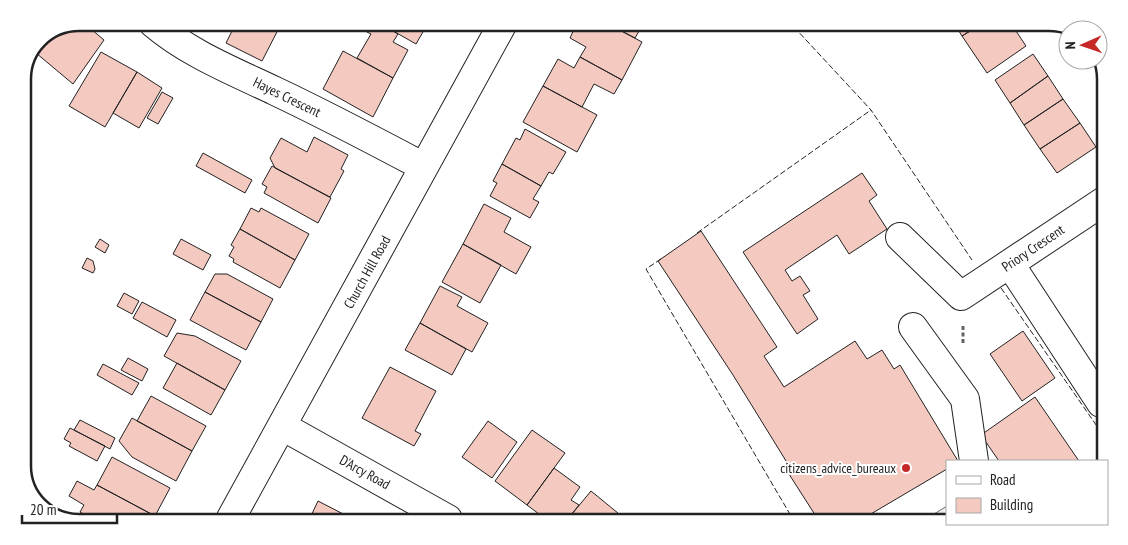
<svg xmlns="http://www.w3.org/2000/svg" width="1128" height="545" font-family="'PT Sans Narrow',sans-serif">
<rect width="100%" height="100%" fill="#fff"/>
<path fill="#ededed" stroke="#6f6f6f" d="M947,506V522H921Z"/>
<path fill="#f3c9c0" stroke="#222" d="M80,22L84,23L104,40L73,84L36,53L52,34Z
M236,23L276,24L280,26L262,61L226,43Z
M367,24H381L398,34L393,42L408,50L393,78L357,58L371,34L363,30Z
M381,24L427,25L416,44Z
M576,25L612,26L642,42L622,80L580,57L586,47L570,38Z
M612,26H642L635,38Z
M957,28H975L962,36Z
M975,28H1014L1026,46L987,73L962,36Z
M52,34L36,53L30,59L39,39Z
M343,51L393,78L373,117L323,89Z
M101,52L137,72L105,127L69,106Z
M1033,54L1048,76L1010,103L995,80Z
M580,57L622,80L614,94L594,84L582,107L543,86L558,59L574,68Z
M137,72L162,88L139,128L113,113Z
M1048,76L1063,99L1024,125L1010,103Z
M543,86L597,115L577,152L523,122Z
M162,92L173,98L158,124L147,118Z
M1063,99L1080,123L1040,149L1024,125Z
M1080,123L1096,147L1057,173L1040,149Z
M525,129L566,152L553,174L549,172L541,186L502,164L516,138L520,140Z
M314,137L348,155L341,169L344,171L330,197L275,168L270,158L281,138L307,152Z
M203,153L252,180L245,193L196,166Z
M502,164L541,186L533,199L539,202L530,218L490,196L497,183L493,181Z
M272,166L331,198L318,223L264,193L267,187L262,184Z
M862,173L877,195L869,201L887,229L849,254L837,235L785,270L792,281L800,276L810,291L803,295L818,319L797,334L743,252Z
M484,204L511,218L504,232L531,247L516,274L463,244Z
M251,208L259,212L261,208L309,234L295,260L240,229Z
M240,229L295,260L280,288L233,262L234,259L229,256L234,247L231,245Z
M701,231L777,347L764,356L784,387L855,341L867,359L882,350L894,369L900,365L958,461H947V469L859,521H819L787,471L791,469L733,375L658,261Z
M100,239L109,245L105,253L95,247Z
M181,239L211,255L203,270L173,254Z
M463,244L501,265L480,303L442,282Z
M87,258L93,261L95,269L93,273L82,268Z
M215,274H227L273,299L261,322L205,292Z
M440,286L462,297L457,306L488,323L472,352L420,323Z
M205,292L261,322L246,350L190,320Z
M124,293L139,301L132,314L117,306Z
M23,302L31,307L23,319Z
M142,302L176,320L167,337L133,318Z
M420,323L466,349L452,375L405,350Z
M1023,331L1055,378L1022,401L990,354Z
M177,333L195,336L241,361L225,390L164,356Z
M128,358L148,369L142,381L121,370Z
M177,363L225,390L211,415L163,388Z
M103,364L139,383L132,395L97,375Z
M390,367L436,391L415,431L421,434L414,446L362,418Z
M151,396L206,426L192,451L137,421Z
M1035,397L1079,461H999L981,435Z
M132,418L192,451L176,481L132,457L119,441Z
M80,420L115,438L110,449L74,430Z
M488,421L517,442L492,478L462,457Z
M70,428L105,446L97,461L69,446L71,443L64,439Z
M532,430L565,453L527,505L495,481Z
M112,457L170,488L155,516L97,485Z
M554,468L580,487L571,500L579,505L567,520H547L527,505Z
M77,481L94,490L97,485L155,516L154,517H89L80,512L84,505L69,496Z
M591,491L624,518L622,520H567Z
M318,501L351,518H310Z"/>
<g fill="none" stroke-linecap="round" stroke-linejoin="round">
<g stroke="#222" stroke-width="30">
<path id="minor" d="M153,23C188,53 233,71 275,91C326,115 375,141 424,167
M900,237L961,296L1104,201
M1010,264L1101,403
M913,327L965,399L974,461
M282,426L448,519
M231,518L502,25"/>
</g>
<path stroke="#646464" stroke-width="3" stroke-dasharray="4 2.5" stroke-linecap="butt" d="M963,326V345"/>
<use href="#minor" stroke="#fff" stroke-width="28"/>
<path stroke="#222" stroke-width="1" stroke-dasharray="6 2.5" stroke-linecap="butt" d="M794,27L871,110L972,260
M697,233L871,110
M661,259L646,269L794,521
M1001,288L1101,432"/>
</g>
<circle fill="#c62828" stroke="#fff" stroke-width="2" cx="906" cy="468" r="5"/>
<g text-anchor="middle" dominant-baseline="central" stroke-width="4" stroke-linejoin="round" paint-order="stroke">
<g font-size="14" fill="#222" stroke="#fff">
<text transform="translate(287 97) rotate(26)">Hayes Crescent</text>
<text transform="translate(1033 248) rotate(-34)">Priory Crescent</text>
<text transform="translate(367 272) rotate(-61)">Church Hill Road</text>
<text transform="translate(365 472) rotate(29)">D'Arcy Road</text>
</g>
<g font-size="14" fill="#222" stroke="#fff" text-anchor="end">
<text x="896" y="468">citizens_advice_bureaux</text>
</g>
</g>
<path d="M0 0H1128V545H0ZM79 31H1049A48 48 0 0 1 1097 79V466A48 48 0 0 1 1049 514H79A48 48 0 0 1 31 466V79A48 48 0 0 1 79 31Z" fill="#fff" fill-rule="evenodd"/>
<path fill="none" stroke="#222" stroke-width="2.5" d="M79 31H1049A48 48 0 0 1 1097 79V466A48 48 0 0 1 1049 514H79A48 48 0 0 1 31 466V79A48 48 0 0 1 79 31Z"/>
<rect x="946" y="460" width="162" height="65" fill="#ffffff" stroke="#a7a7a7"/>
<rect x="956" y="476" width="25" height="8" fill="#ffffff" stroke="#a7a7a7"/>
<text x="990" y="485" font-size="15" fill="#222222">Road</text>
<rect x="956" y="498" width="25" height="15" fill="#f3c9c0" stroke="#a7a7a7"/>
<text x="990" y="510" font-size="15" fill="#222222">Building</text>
<g transform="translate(1083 45) rotate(268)"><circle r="24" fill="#ffffff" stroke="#a7a7a7"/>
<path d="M0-4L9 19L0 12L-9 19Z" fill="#c62828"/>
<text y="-8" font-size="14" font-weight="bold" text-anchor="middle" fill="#222222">N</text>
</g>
<path d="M22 515v8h95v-8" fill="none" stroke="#222222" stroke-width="2.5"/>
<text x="30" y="515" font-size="15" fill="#222222" stroke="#ffffff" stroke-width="4" paint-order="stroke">20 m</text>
</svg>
